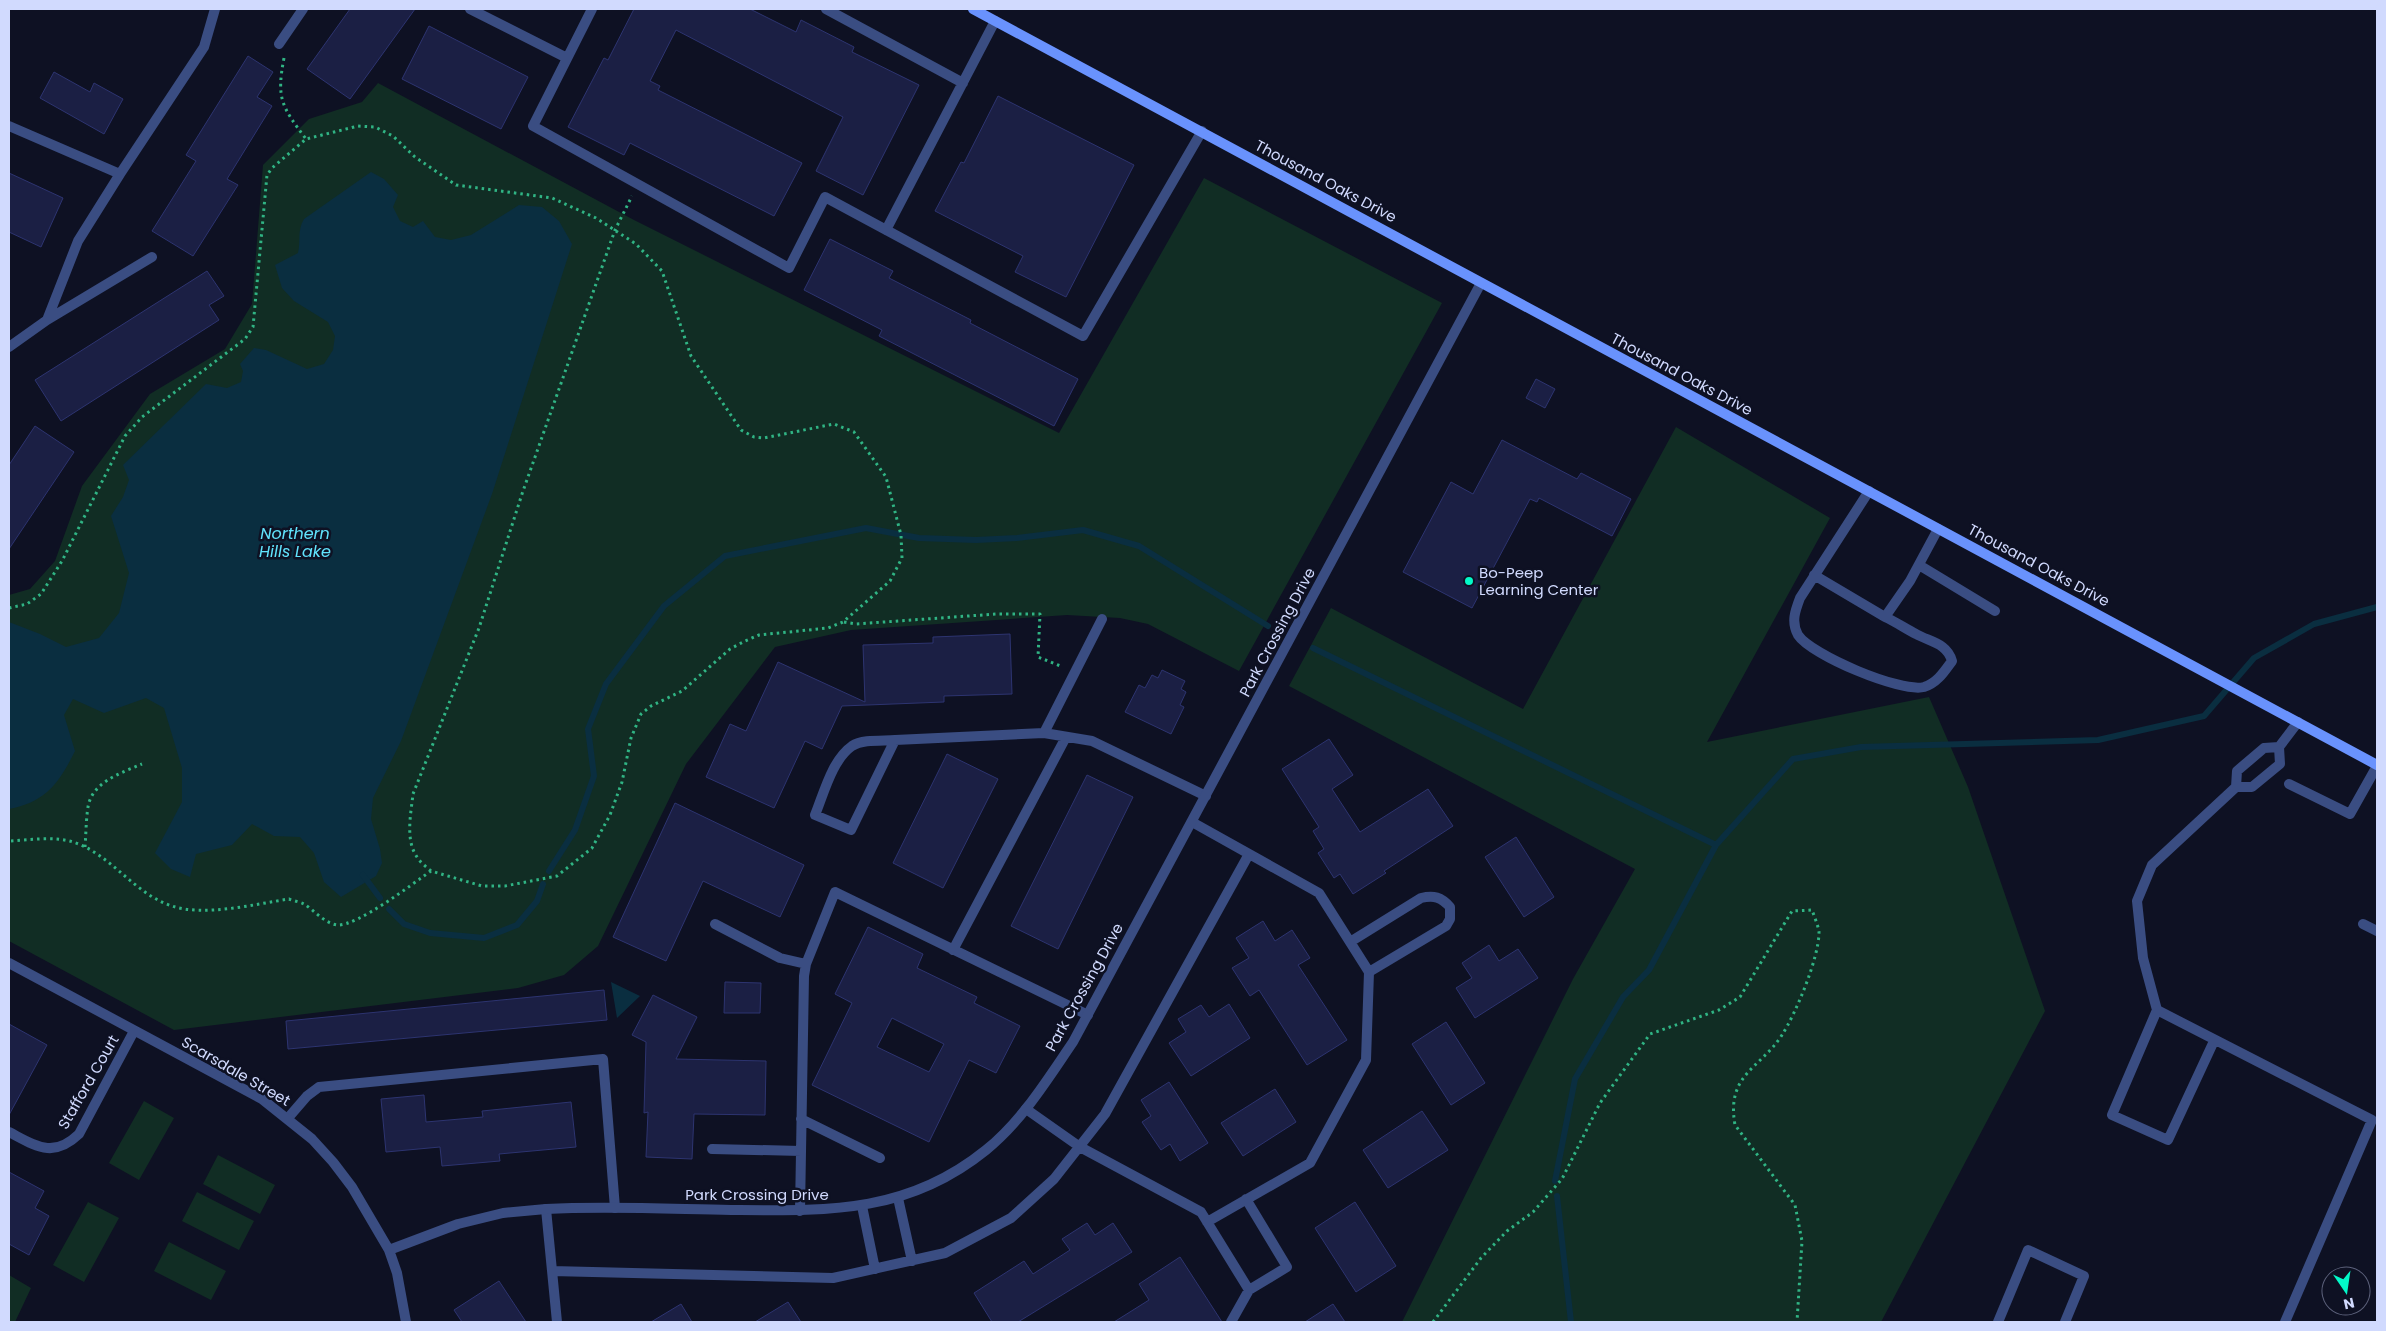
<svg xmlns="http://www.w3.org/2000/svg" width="2386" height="1331" font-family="Poppins,sans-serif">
<rect width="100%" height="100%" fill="#0e1123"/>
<path fill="#112d24" d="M378,83L634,220L1059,433L1204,178L1442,303L1239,671L1148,624L1120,618L1067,615L851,630L775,647L686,764L598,946L564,975L518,988L174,1030L9,941V595L30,589L55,561L82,486L150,394L225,349L252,304L263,165L309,119L362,102Z
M1676,427L1830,518L1707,742L1929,697L1968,787L2045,1011L1881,1322H1402L1573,979L1635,869L1289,686L1331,608L1523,709Z
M144,1101L174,1118L139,1180L109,1163Z
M218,1155L275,1185L260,1214L203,1184Z
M197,1192L254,1221L239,1250L182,1221Z
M88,1202L119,1218L84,1282L53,1265Z
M169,1242L226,1271L211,1300L154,1271Z
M9,1275L31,1288L15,1322H9Z"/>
<path fill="#0a2e40" d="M371,172L384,179L398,195L393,207L400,221L413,227L423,221L435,237L451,240L471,235L519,205L542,207L559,221L572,244L492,494L401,741L373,798L371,819L380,849L382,863L376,876L341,897L324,882L314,853L300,837L274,836L252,824L232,845L196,854L190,877L171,869L155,853L182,802V768L164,708L146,698L104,713L73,699L64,715L75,751C59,783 46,802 9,809V622L40,634L66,647L99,638L119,613L129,573L111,516L123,497L129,480L123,465L206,384L227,388L241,382L243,371L240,364L254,348L266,350L307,369L324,364L333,350L335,336L328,322L294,301L282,288L275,265L298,253C301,240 297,231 304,219Z
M611,982L640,996L617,1018Z"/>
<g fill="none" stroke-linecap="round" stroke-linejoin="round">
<path stroke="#0a2e40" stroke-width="6" d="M1313,648L1716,845
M549,871L575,830L594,776L588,729L606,684L664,606L725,556L866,528L919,538L976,540L1017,538L1083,530L1139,546L1268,626
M363,875L380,898
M389,909L404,924L430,933L484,938L517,925L537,901L543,884
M1555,1181L1575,1079L1623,997L1649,970L1716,845L1793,759L1861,747L2098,740L2204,716L2254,658L2314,624L2377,607
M1557,1196L1571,1322"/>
</g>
<path fill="#1b1f44" stroke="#2d3470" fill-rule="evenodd" d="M350,9H415L350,99L307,69Z
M634,9H750L796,32L801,20L854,47L852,52L919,85L863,195L816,171L843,117L676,30L650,81L660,86L658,90L802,163L774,216L630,143L624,155L568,127L604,58L608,60Z
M429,26L528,77L501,129L402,79Z
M248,56L273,72L257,97L272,106L227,179L238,185L193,256L152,231L196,161L186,155Z
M54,72L90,92L94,83L123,99L104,134L40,98Z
M998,96L1134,165L1066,297L1015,272L1023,256L935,211L961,162L964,163Z
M9,173L63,198L41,247L9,232Z
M830,239L893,271L889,278L971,320L970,323L1078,379L1054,426L879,336L882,330L804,290Z
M207,271L224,296L209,305L219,320L61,421L35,380Z
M1536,379L1555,389L1545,408L1526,398Z
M35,426L74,452L9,549V465Z
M1502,440L1577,479L1581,473L1631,499L1612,536L1539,498L1537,502L1530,499L1472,608L1403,572L1451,482L1473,494Z
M1010,634L1012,694L944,696V702L842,706L822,749L805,741L774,808L706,777L730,724L746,731L778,662L865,702L863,645L933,643V637Z
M1162,670L1185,681L1181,689L1186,692L1180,705L1184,707L1171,734L1125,712L1139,685L1145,688L1152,675L1158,678Z
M1329,739L1353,775L1332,789L1360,832L1428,789L1453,826L1384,871L1386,873L1353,894L1340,874L1334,878L1318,853L1324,849L1313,831L1319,827L1282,769Z
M947,754L998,779L943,888L893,863Z
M1087,775L1133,797L1058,949L1011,926Z
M675,803L804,865L780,917L703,881L666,961L613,937Z
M1516,837L1554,897L1524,917L1485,857Z
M1263,921L1275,941L1292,930L1310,958L1298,965L1347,1040L1307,1065L1259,990L1250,996L1232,968L1249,958L1236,938Z
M868,927L923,954L917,968L977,997L974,1003L1020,1026L996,1073L969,1060L929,1142L812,1085L852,1003L835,994ZM892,1018L944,1044L929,1072L877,1047Z
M1489,945L1499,961L1518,949L1538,978L1475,1018L1456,988L1472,978L1462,963Z
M725,982L761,983L760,1013H724Z
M604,990L607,1020L288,1049L286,1021Z
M653,995L697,1017L676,1059L766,1061L765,1115L694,1114L692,1159L646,1157L648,1112L644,1113L646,1042L632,1035Z
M1229,1004L1250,1038L1191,1076L1169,1043L1186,1032L1178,1019L1201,1005L1209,1017Z
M1446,1022L1485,1083L1451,1105L1412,1044Z
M9,1024L47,1045L9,1115Z
M1169,1082L1208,1143L1180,1161L1170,1144L1161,1150L1142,1122L1151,1116L1141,1100Z
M1275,1089L1296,1122L1243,1156L1221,1123Z
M424,1095L426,1122L483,1117L482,1111L571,1102L576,1147L499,1154L500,1161L442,1166L440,1147L386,1152L381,1099Z
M1422,1111L1448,1150L1388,1188L1363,1150Z
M9,1172L44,1191L35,1208L49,1216L29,1255L9,1244Z
M1355,1202L1396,1266L1356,1292L1315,1228Z
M1087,1223L1095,1235L1113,1223L1132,1252L1018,1322H992L974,1293L1024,1261L1033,1274L1070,1250L1062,1239Z
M1180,1257L1222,1322H1114L1149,1300L1139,1284Z
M499,1281L526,1322H462L454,1310Z
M788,1302L801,1322H755Z
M681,1304L692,1322H651Z
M1333,1304L1345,1322H1305Z"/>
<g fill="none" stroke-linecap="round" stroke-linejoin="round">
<path stroke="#30b484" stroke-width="3" stroke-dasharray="2.5 4" stroke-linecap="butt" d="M284,58C276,99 282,107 306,139
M9,608L27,604L41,594L62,561L125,436L142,417L245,339L253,327L267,175L272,168L306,139L358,126L375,127L393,136L415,157L456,185L552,198L596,218L636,244L662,271L691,356L741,430L754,437L764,438L834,424L854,432L886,477L901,535L902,558L890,581L843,622L828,628L759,635L745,641L730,649L682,691L651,706L641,714L631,738L622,782L610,815L592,848L557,876L505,886H482L431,871C412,884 358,926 337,925C324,923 314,910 304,904C300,902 294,901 289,899C255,904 205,917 172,906C134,894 111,854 73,842C54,836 29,840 9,841
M844,622L856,624L996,614H1040L1038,657L1063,667
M85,847C86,834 86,820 88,807C92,782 121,773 142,764
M431,871C426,867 420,862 417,857C405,840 411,813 413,794L479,628L522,494L615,230L632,196
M1433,1322L1481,1258L1507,1231L1533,1212L1562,1179L1600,1103L1650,1034L1719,1010L1740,997L1792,911L1812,910C1814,916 1818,925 1819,932C1819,958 1796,1013 1782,1035C1760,1069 1726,1074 1735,1125L1795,1205L1802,1241L1797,1322"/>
<path stroke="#3a4d82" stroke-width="10" d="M470,9L567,58
M592,9L533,126L789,268L825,197L1083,336L1202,131
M826,9L963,83
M279,44L303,9
M9,126L120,174
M886,230L995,21
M47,320L78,241L120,174L204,47L215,9
M9,347L47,320L152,257
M1869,491L1800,598C1795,611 1791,622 1798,635C1811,655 1901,693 1924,687C1937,683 1944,672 1952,661C1947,643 1930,642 1916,634C1906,629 1896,622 1885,617L1910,581L1938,529
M1919,565L1995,611
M1814,575L1885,617
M1044,733L1102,619
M895,740C882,741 863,739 852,746C832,760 824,793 815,815L851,830L895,740L1044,733L1092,741L1206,796
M2289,784L2350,814L2377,766
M2236,787L2237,771L2264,748L2279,747
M1192,822L1319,893L1369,972L1366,1060L1310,1163L1207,1222
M715,924L780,958L806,964
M2363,924L2377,931
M1350,942L1421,898C1434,895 1441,897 1450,907V919L1446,926L1369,972
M953,950L1066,737
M2157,1010L2112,1115L2168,1140L2214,1041
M1026,1109L1080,1147L1201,1212L1249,1290L1231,1322
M288,1118L307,1096L319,1087L603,1059L615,1208
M801,1119L880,1158
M712,1149L801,1151
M898,1198L912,1261
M1246,1199L1287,1267L1249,1290
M862,1206L875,1269
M546,1209L557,1322
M800,1211L804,976L806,964L835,892L1088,1015
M552,1271L833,1278L945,1253L1011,1218L1054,1179L1105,1114L1249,854
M1998,1322L2028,1250L2084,1276L2065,1322
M2285,1322L2372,1120L2157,1010L2143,958L2137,901L2152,865L2236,787H2252L2280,764L2279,747L2298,722"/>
<path stroke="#3a4d82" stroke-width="10" d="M9,963L262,1099L312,1139L333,1162L352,1187L389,1250L397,1273L406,1322
M9,1132C36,1146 53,1159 79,1134L134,1031
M389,1250L458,1224L503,1213L546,1209C608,1206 670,1209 731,1210C827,1211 907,1214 986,1150C1022,1121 1047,1080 1073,1042L1481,283"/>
<path stroke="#6992fd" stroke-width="10" d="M973,9L2377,765"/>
</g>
<circle fill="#03f9c8" stroke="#0e1123" stroke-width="2" cx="1469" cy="581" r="5"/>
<g text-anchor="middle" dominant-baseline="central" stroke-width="5" stroke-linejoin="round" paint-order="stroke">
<g font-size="15" fill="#d1dafe" stroke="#0e1123">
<text transform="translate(1326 181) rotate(28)">Thousand Oaks Drive</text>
<text transform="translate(1682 374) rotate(28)">Thousand Oaks Drive</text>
<text transform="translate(2039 565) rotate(28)">Thousand Oaks Drive</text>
<text transform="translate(1277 632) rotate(-62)">Park Crossing Drive</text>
<text transform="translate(1084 987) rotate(-61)">Park Crossing Drive</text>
<text transform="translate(236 1071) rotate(30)">Scarsdale Street</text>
<text transform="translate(88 1082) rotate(-60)">Stafford Court</text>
<text x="757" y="1194">Park Crossing Drive</text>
</g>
<g font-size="15" fill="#d1dafe" stroke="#0e1123" text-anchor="start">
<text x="1479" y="572">Bo-Peep<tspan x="1479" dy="17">Learning Center</tspan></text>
</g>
<g font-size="16" font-style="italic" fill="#61e3fd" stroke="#0e1123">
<text x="295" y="533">Northern<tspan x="295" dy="18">Hills Lake</tspan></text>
</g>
</g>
<rect width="2386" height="1331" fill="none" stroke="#d1dafe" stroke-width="20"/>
<g transform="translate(2346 1291) rotate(167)"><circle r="24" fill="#0e1123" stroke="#5c617b"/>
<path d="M0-4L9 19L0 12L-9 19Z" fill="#03f9c8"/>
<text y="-8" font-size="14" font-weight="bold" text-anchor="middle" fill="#d1dafe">N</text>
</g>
</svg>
